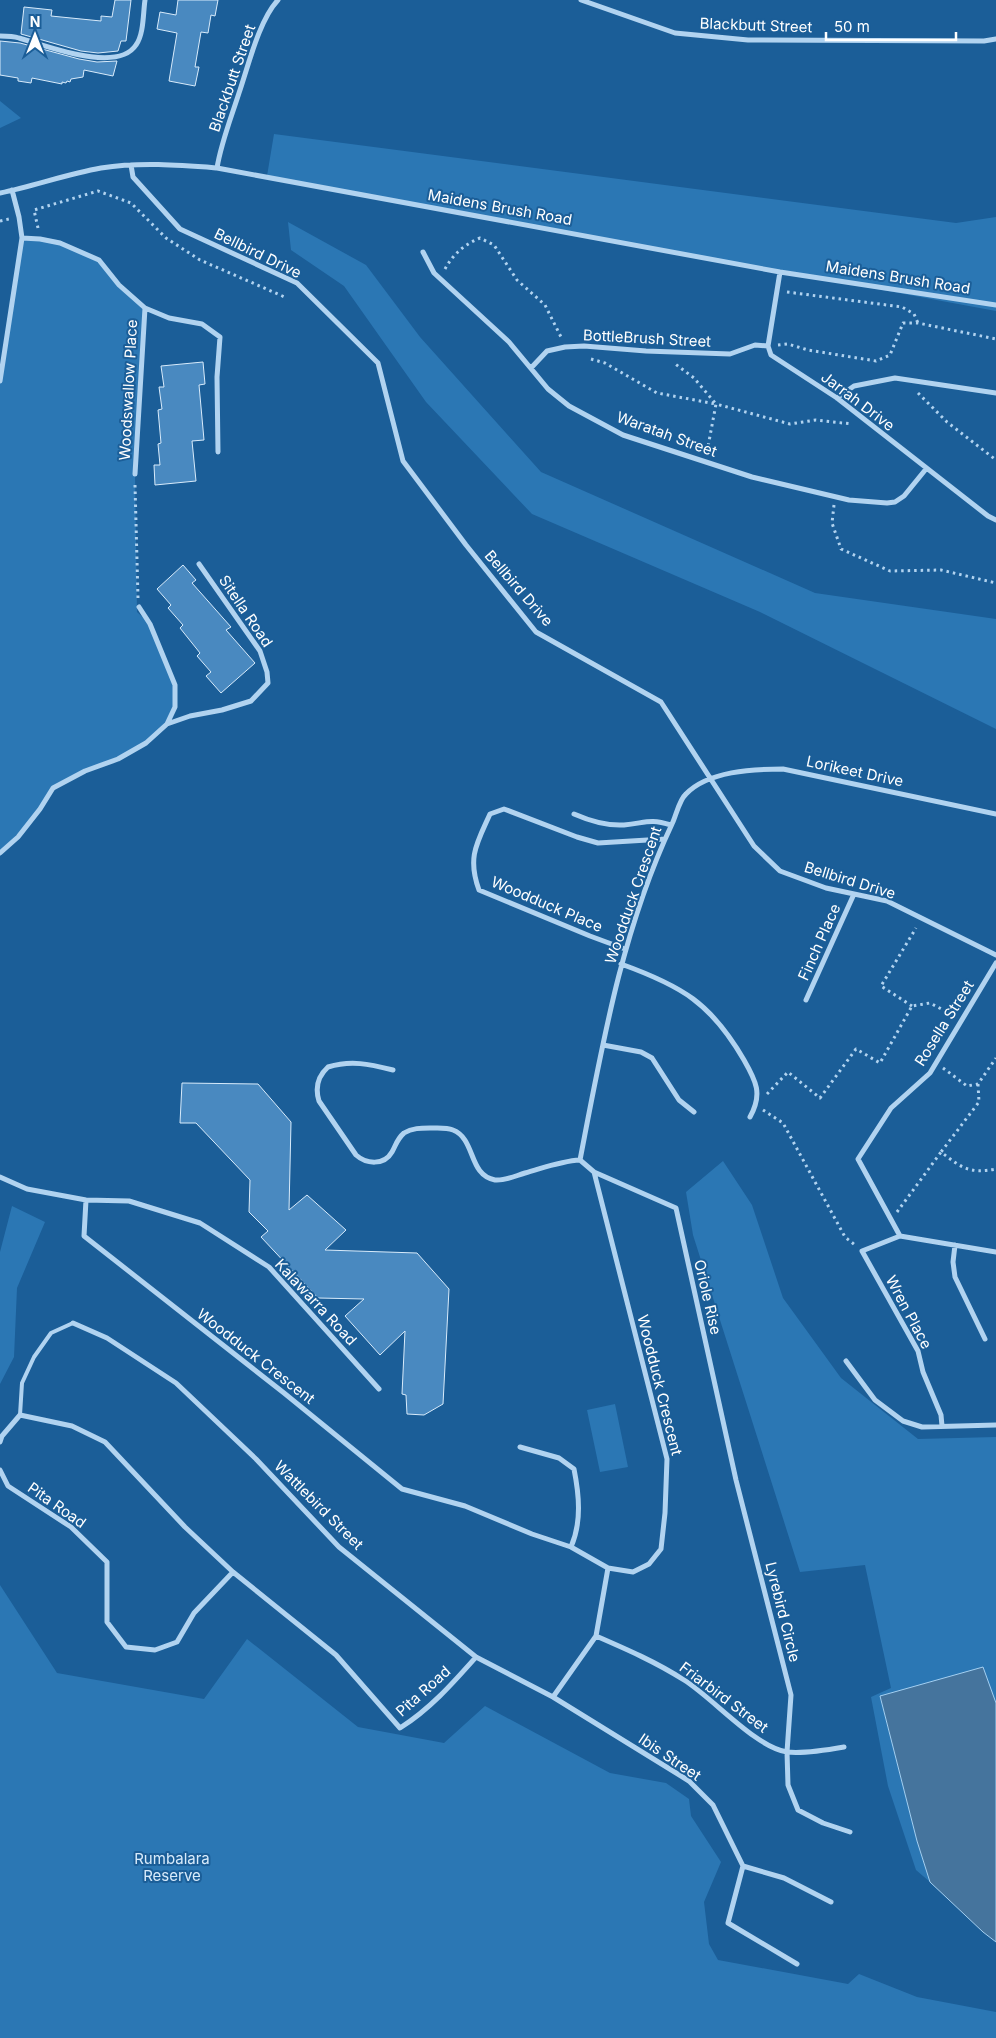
<svg xmlns="http://www.w3.org/2000/svg" width="996" height="2038" font-family="Inter,sans-serif">
<rect width="100%" height="100%" fill="#1b5e98"/>
<path fill="#2b77b4" d="M0,101L21,118L0,128Z
M274,134L956,223L996,217V311L267,176Z
M288,222L366,265L420,337L541,472L815,593L996,619V729L760,612L532,514L426,402L344,286L291,250Z
M22,238L60,243L99,260L119,285L145,308L135,474L137,612L150,624L175,685V707L167,724L146,743L53,788L40,809L0,853V381Z
M723,1161L752,1205L783,1298L841,1378L918,1439L996,1437V1805L880,1697L917,1841L930,1882L916,1870L888,1786L871,1697L891,1688L865,1565L800,1572L693,1235L686,1192Z
M12,1206L45,1222L17,1288L14,1357L0,1384V1252Z
M615,1404L628,1467L600,1472L587,1410Z
M0,1585L57,1673L204,1699L247,1639L358,1727L444,1743L485,1706L610,1773L666,1783L689,1799L691,1816L721,1862L704,1902L709,1944L718,1960L848,1984L859,1974L917,1997L996,2012V2038H0Z"/>
<path fill="#45749d" stroke="#a4d0f2" d="M983,1667L996,1703V1942L983,1932L930,1882L917,1841L880,1696Z"/>
<path fill="#4989c0" stroke="#d8ebfb" d="M115,0H131L126,41H121L118,51L98,53L81,51L21,34L24,7L52,10L51,16L101,21V16L112,17Z
M178,0H218L215,16L211,15L208,33L201,32L195,67H199L195,86L169,81L177,33L157,29L160,12L176,15Z
M0,41L20,43L79,59L97,62L117,61L113,76L84,70L83,77L71,79L70,82L67,81L66,83L62,82V84L32,78L31,83L18,81V78L0,75Z
M203,362L205,384L199,385L204,440L192,441L196,481L155,485L154,465H160L158,444L161,443L158,410L162,409L159,387H164L161,366Z
M183,565L196,580L192,583L231,627L226,630L255,663L221,693L206,676L211,672L197,656L200,653L180,628L183,625L168,608L171,605L157,589Z
M182,1083L258,1084L291,1122L289,1210L307,1195L346,1230L325,1250L417,1253L449,1289L443,1404L424,1415L407,1414L406,1395L402,1394L405,1331L380,1355L345,1316L364,1299L318,1298L261,1237L268,1231L249,1212L250,1180L196,1123H180Z"/>
<g fill="none" stroke-linecap="round" stroke-linejoin="round">
<path stroke="#b1d3f0" stroke-width="3" stroke-dasharray="2.5 4" stroke-linecap="butt" d="M0,221L9,219
M38,228L34,210L98,191L131,203L166,238L200,260L287,298
M445,269C453,254 465,244 480,238L494,245L517,280L545,305L561,337
M787,292L902,307L914,314L918,323
M778,345L788,344L808,350L876,361L890,355L903,323H918L996,339
M591,359L605,363L657,393L716,404L694,378L674,363
M918,393L947,422L996,460
M707,452L716,404L790,424L816,420L852,424
M135,485L138,598
M834,505L832,523L841,549L890,571L941,570L996,583
M912,1006L881,986L916,928
M943,1068L967,1086L978,1084L996,1058
M978,1084L979,1102L941,1152C962,1168 969,1174 996,1169
M767,1094L788,1072L820,1098L856,1049L880,1063L912,1006L930,1003L953,1015
M763,1110L783,1123L845,1237L855,1245
M897,1212L941,1152"/>
<path stroke="#b1d3f0" stroke-width="4" d="M20,1415L22,1383L34,1357L51,1333L73,1323"/>
<path stroke="#b1d3f0" stroke-width="5" d="M581,0L675,33L748,40L984,41L996,39
M0,36C6,36 13,36 19,38C45,45 117,74 136,45C144,34 143,13 145,0
M131,165L133,177L180,229L297,283L378,363L403,461L466,545L536,632L661,702L754,846L780,871L826,888L887,901L996,955
M217,168C221,143 231,118 239,93C248,67 259,20 278,0
M0,193C34,186 67,174 101,168C140,162 178,165 217,168L780,272L996,305
M22,238L40,239L60,243L99,260L119,285L145,308L169,318L202,324L220,337L217,377L218,452
M423,252L434,273L509,342L548,389L569,406L623,435L752,477L849,500L887,503L895,502L904,496L926,469
M780,272L768,346L771,355L837,398L988,516L996,520
M531,368L547,351L565,347L584,346L646,351L730,354L755,345L768,346
M0,381L22,238L19,217L12,190
M837,398L854,386L895,378L996,393
M135,474L145,308
M167,724L190,716L222,710L251,701L268,683L267,672L260,651L199,564
M574,814C590,821 607,826 624,825C646,823 649,818 671,825
M0,853L18,837L40,809L53,788L85,771L118,759L146,743L167,724L175,707V685L150,624L139,607
M625,949L590,936L479,890C467,857 477,843 490,814L504,809L577,837L598,843L664,839
M996,963L930,1073L891,1108L858,1159L900,1236L996,1252
M621,964C682,986 711,1003 744,1060C756,1081 763,1094 750,1117
M806,1000L854,894
M603,1045L641,1052L652,1058L679,1100L694,1112
M393,1070C369,1064 351,1060 328,1067C317,1077 315,1088 319,1101L356,1155C366,1164 384,1166 392,1152C396,1145 397,1139 404,1133C412,1128 421,1128 430,1128C437,1128 446,1127 453,1130C476,1139 468,1175 495,1180C505,1181 515,1176 525,1173C543,1168 561,1161 580,1160
M580,1160C602,1046 622,930 672,824C676,816 679,800 686,794C708,771 753,769 783,769L996,814
M594,1172L676,1208L736,1480L791,1695L787,1752L788,1785L798,1810L823,1823L850,1832
M0,1177L27,1189L86,1200L129,1201L200,1223L269,1267L379,1389
M86,1200L84,1236L284,1393L402,1489L465,1506L532,1534L571,1547L608,1568L633,1572L649,1564L661,1549L665,1513L667,1459L594,1172L580,1160
M900,1236L862,1251L918,1351L923,1372L941,1415L942,1426
M955,1245L953,1262L955,1277L985,1339
M73,1323L107,1338L176,1383L256,1459L339,1547L476,1657L553,1697L689,1781L713,1805L743,1866
M846,1361L875,1400L903,1421L922,1427L996,1425
M0,1442L2,1436L20,1415L72,1426L105,1442L185,1527L233,1572L336,1655L400,1728C430,1709 452,1684 476,1657
M520,1447L559,1458L574,1469C579,1494 582,1522 571,1547
M0,1470L8,1486L71,1527L107,1562V1622L126,1647L155,1650L177,1642L194,1613L233,1572
M596,1636C626,1649 656,1662 684,1680C713,1698 755,1747 787,1752C803,1754 827,1750 844,1747
M553,1697L596,1636L608,1568
M797,1964L728,1923L743,1866L784,1878L831,1902"/>
</g>
<g text-anchor="middle" dominant-baseline="central" stroke-width="4" stroke-linejoin="round" paint-order="stroke">
<g font-size="15" fill="#fff" stroke="#1b5e98">
<text transform="translate(756 25) rotate(2)">Blackbutt Street</text>
<text transform="translate(232 78) rotate(-71)">Blackbutt Street</text>
<text transform="translate(500 207) rotate(10)">Maidens Brush Road</text>
<text transform="translate(258 253) rotate(26)">Bellbird Drive</text>
<text transform="translate(898 277) rotate(9)">Maidens Brush Road</text>
<text transform="translate(647 338) rotate(3)">BottleBrush Street</text>
<text transform="translate(128 390) rotate(-87)">Woodswallow Place</text>
<text transform="translate(858 401) rotate(37)">Jarrah Drive</text>
<text transform="translate(667 434) rotate(20)">Waratah Street</text>
<text transform="translate(519 588) rotate(49)">Bellbird Drive</text>
<text transform="translate(246 611) rotate(56)">Sitella Road</text>
<text transform="translate(855 771) rotate(12)">Lorikeet Drive</text>
<text transform="translate(850 880) rotate(17)">Bellbird Drive</text>
<text transform="translate(633 895) rotate(-71)">Woodduck Crescent</text>
<text transform="translate(547 904) rotate(23)">Woodduck Place</text>
<text transform="translate(819 942) rotate(-66)">Finch Place</text>
<text transform="translate(944 1023) rotate(-58)">Rosella Street</text>
<text transform="translate(708 1297) rotate(77)">Oriole Rise</text>
<text transform="translate(316 1302) rotate(47)">Kalawarra Road</text>
<text transform="translate(909 1312) rotate(62)">Wren Place</text>
<text transform="translate(256 1356) rotate(38)">Woodduck Crescent</text>
<text transform="translate(660 1385) rotate(76)">Woodduck Crescent</text>
<text transform="translate(57 1505) rotate(35)">Pita Road</text>
<text transform="translate(319 1505) rotate(45)">Wattlebird Street</text>
<text transform="translate(783 1612) rotate(76)">Lyrebird Circle</text>
<text transform="translate(423 1691) rotate(-42)">Pita Road</text>
<text transform="translate(724 1697) rotate(37)">Friarbird Street</text>
<text transform="translate(670 1757) rotate(34)">Ibis Street</text>
</g>
<g font-size="15" fill="#d8ebfb" stroke="#1b5e98">
<text x="172" y="1858">Rumbalara<tspan x="172" dy="17">Reserve</tspan></text>
</g>
</g>
<g transform="translate(35 35)" stroke="#1b5e98" stroke-width="4" paint-order="stroke">
<path d="M0-4L9 19L0 12L-9 19Z" fill="#ffffff"/>
<text y="-8" font-size="14" font-weight="bold" text-anchor="middle" fill="#ffffff">N</text>
</g>
<path d="M826 32v8h130v-8" fill="none" stroke="#ffffff" stroke-width="2.5"/>
<text x="834" y="32" font-size="15" fill="#ffffff" stroke="#1b5e98" stroke-width="4" paint-order="stroke">50 m</text>
</svg>
